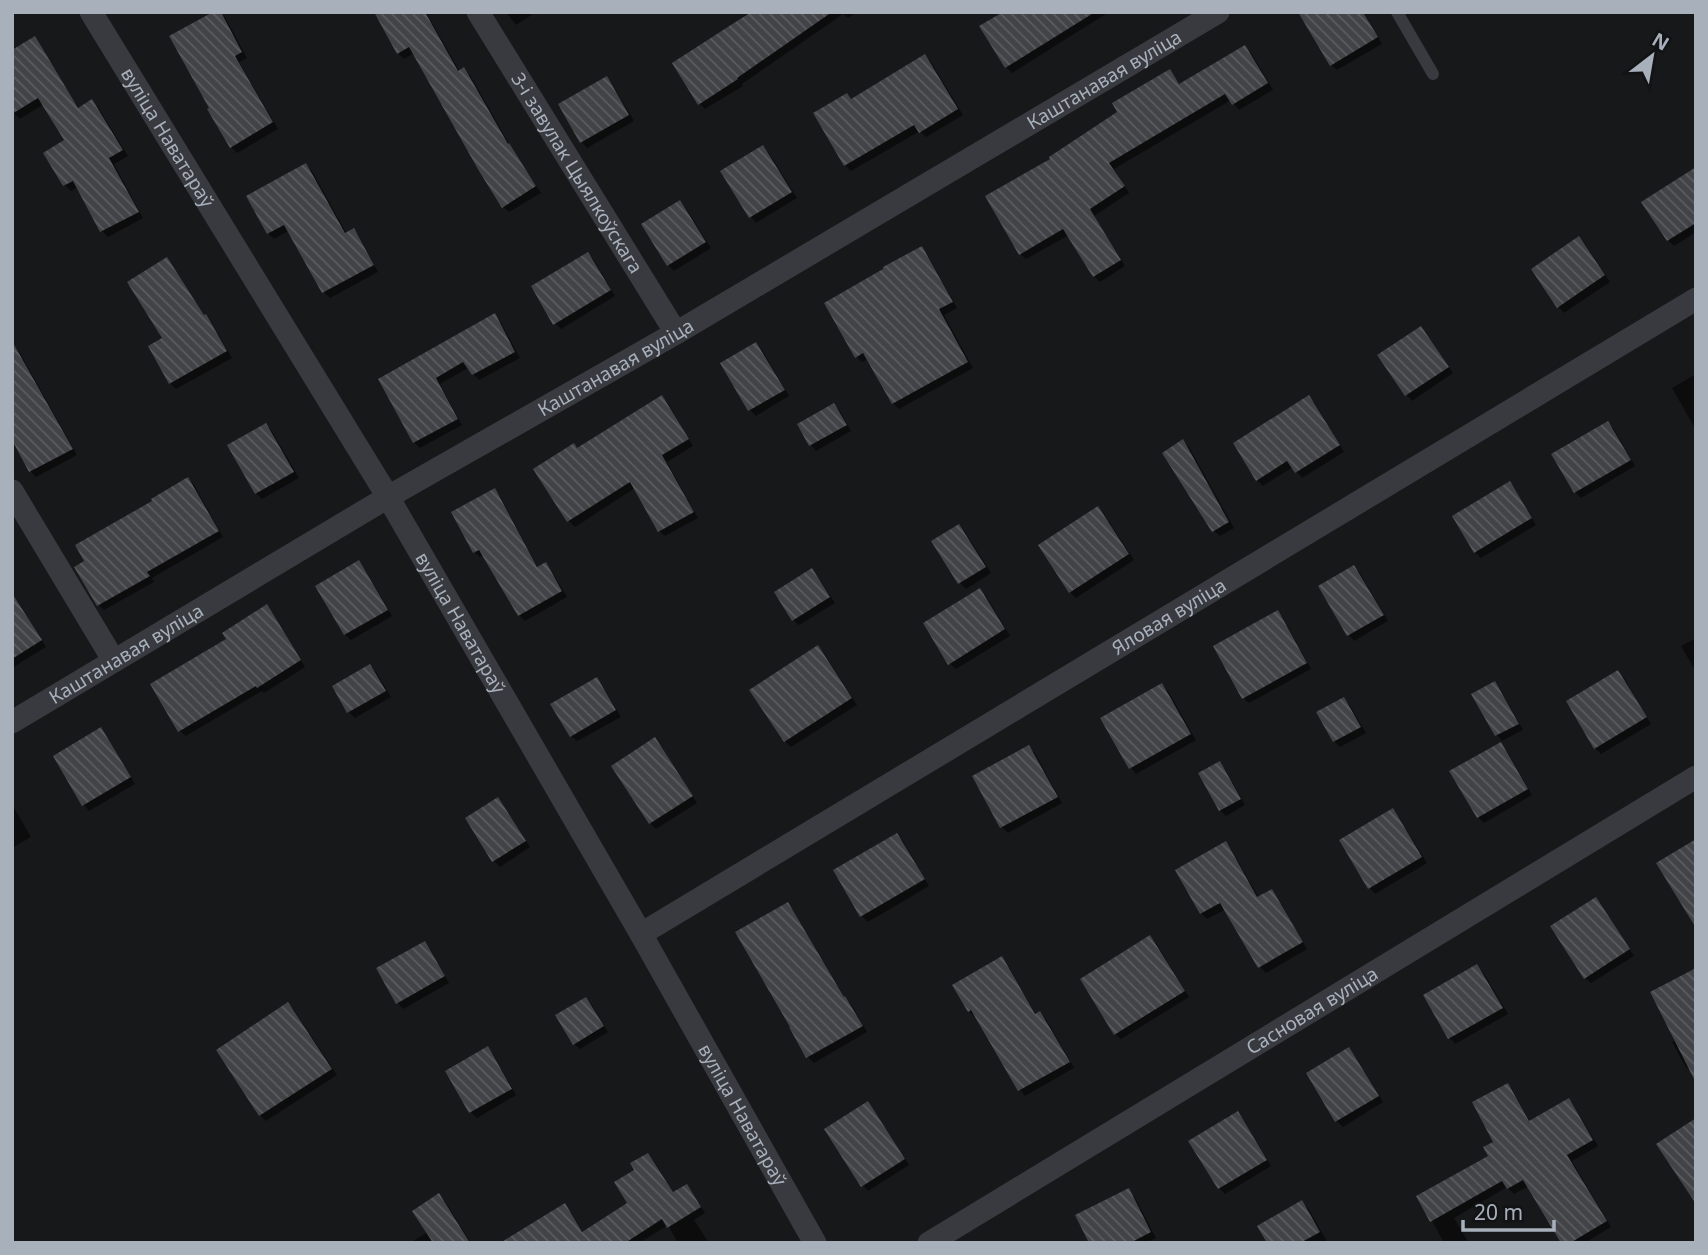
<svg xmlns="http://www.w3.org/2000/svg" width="1708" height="1255" font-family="'Noto Sans',sans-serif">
<defs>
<pattern id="building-back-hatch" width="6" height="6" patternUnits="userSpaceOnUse" patternTransform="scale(1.75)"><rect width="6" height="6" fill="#414347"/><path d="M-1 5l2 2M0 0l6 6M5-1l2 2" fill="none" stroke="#5a5c60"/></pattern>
</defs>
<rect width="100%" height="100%" fill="#17181a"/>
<path fill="#0007" d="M220,12L225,17L247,58L239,62L278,129L237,153L231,147Z
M376,12H426L460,72L464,70L470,75L511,147L541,193L509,212L503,207L414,53L404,59L398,53Z
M506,12H536L516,25Z
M749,12H857L848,18L843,14L742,84L743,86L705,109L700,104L742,20L740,18Z
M1006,12H1109L1012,73L1006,67Z
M1312,12H1364L1382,44L1337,70L1331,65Z
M1245,47L1251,53L1273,90L1239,110L1231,100L1114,169L1129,193L1094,216L1125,266L1100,282L1094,276L1069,235L1026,259L1020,254L1053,159L1120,112L1170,71L1180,85Z
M12,52L68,93L80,109L92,101L98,107L128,156L114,164L143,218L108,237L102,231L78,187L71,191L65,185L45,153L67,140L44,104L20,119L12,111Z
M925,56L931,62L963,115L926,137L920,131L851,171L845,165L815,114L847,95L852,100Z
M606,78L612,84L634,121L587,148L582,142Z
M763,147L769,153L797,198L756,223L751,217Z
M306,165L312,171L347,234L354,231L359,236L378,272L330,298L324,292L290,230L274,239L268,233Z
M1696,176V232L1674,246L1668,240L1644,203Z
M680,202L686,208L711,248L674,271L668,265Z
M1579,239L1585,244L1610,282L1564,313L1559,307L1533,270Z
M921,248L927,254L957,308L944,315L973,368L899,409L893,403L869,359L862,362L857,357Z
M588,254L594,260L615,296L561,329L555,323Z
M167,259L172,265L205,316L211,322L232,358L176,389L170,383L165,339Z
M495,315L500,321L520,358L479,380L468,368L440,384L462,425L420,448L414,442L381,379Z
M1421,328L1427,334L1453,373L1412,401L1407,395Z
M756,344L762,350L789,396L756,416L750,410L722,364Z
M15,347L20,353L77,455L36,477L30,471Z
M1696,374V430L1672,388Z
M662,397L668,403L693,446L667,462L698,518L665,536L659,531L635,488L575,527L569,521L578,449Z
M1309,398L1315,403L1344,452L1302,478L1293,467L1263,486L1257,480Z
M834,405L840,411L851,431L816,451L811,445Z
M1608,423L1614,429L1635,466L1581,498L1575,492L1553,455Z
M266,425L272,431L299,478L262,499L256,493Z
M1183,441L1189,447L1234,528L1220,536L1214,531Z
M188,479L194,485L223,537L152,578L154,582L104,610L99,605L154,502Z
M1510,483L1515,489L1536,525L1481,558L1475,552Z
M494,490L500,496L538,568L545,565L551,570L567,597L525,621L519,615L484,555L480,557L474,551Z
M1098,509L1104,514L1134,560L1076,598L1070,592Z
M959,526L965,532L991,573L966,589L960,583Z
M358,562L364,568L392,616L351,640L345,634Z
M1354,567L1360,573L1388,621L1354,641L1349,635Z
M812,571L817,576L835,603L799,625L793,620Z
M980,590L986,596L1010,636L956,669L950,664Z
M12,595L18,601L46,647L12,668Z
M272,612L305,667L264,693L262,691L186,736L180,731L229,640Z
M1278,612L1283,618L1311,669L1249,703L1243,698Z
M1696,638V672L1681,646Z
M818,647L824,653L857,705L791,747L785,741L752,690Z
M370,666L376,672L391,697L355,718L349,712L334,687Z
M1618,672L1624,678L1651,724L1601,754L1595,748Z
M597,679L602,685L621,717L577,741L571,736Z
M1494,684L1500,689L1523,730L1502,741L1497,735L1474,695Z
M1162,685L1168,691L1196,740L1136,774L1131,768Z
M1343,699L1349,704L1366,733L1340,747L1334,741L1318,713Z
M101,729L106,735L135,784L89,811L84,805Z
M655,740L660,745L697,803L656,829L650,823Z
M1500,744L1506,750L1532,795L1484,823L1478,817Z
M1029,747L1035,753L1062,803L1008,833L1002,827Z
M1219,763L1225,769L1245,805L1226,816L1220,810Z
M498,799L503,805L530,847L500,867L494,861L467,819Z
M12,804L31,837L12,848Z
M1393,810L1398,816L1427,863L1375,894L1370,888Z
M897,835L903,841L929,886L868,922L862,916L835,871Z
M1225,844L1231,849L1259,898L1271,891L1277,897L1307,949L1266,973L1260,967L1226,909L1207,919L1201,913L1177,871Z
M1596,899L1601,905L1634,956L1591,983L1585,978Z
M788,904L793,910L845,998L851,1004L867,1032L814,1063L808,1057Z
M1150,937L1156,943L1189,997L1121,1039L1115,1034Z
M424,943L430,949L449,983L403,1009L398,1003Z
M1001,958L1007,964L1036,1015L1040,1013L1046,1019L1074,1068L1025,1096L1020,1090L977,1016L975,1017L969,1011Z
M1477,966L1483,972L1508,1014L1455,1044L1450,1038L1425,996Z
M586,999L592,1005L608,1032L580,1049L574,1044Z
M288,1005L294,1010L337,1075L266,1121L260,1115L218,1050Z
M1676,1040L1691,1072L1685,1066L1672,1042Z
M487,1049L493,1054L516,1095L477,1118L471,1112Z
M1348,1049L1354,1055L1383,1102L1343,1127L1337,1121Z
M1508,1085L1513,1091L1530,1122L1569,1100L1574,1106L1598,1146L1572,1161L1611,1227L1585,1243H1563L1529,1186L1514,1194L1507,1187L1454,1218L1469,1243H1444L1419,1197L1490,1157L1495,1142Z
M873,1109L909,1165L868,1191L863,1185Z
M1238,1114L1243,1119L1271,1166L1225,1194L1219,1188Z
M648,1155L654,1161L674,1194L686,1186L692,1192L705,1213L694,1220L709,1243H678L668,1225L639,1243H536L564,1205L570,1211L583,1233L630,1203L636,1170Z
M1128,1190L1134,1196L1156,1238L1146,1243H1091Z
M439,1196L445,1201L471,1243H410L428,1232Z
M1302,1202L1308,1208L1328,1243H1269Z"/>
<path fill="url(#building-back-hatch)" d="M213,12H221L242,52L235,56L273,122L230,148L207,109L209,108L169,36Z
M374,12H425L458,71L464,67L508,144L509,143L536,186L502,208L479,171L409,47L397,54Z
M751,12H832L737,78L738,79L698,105L672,63Z
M1003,12H1095L1005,68L979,26Z
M1298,12H1363L1378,37L1330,66Z
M35,36L78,108L92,99L123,150L109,158L139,212L100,232L73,181L63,186L43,153L64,140L38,98L12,114V50Z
M1245,45L1268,83L1232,105L1225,94L1109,163L1125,186L1090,209L1121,260L1093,277L1063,229L1019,255L985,196L1050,159L1049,157L1117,112L1112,103L1170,69L1179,84Z
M925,54L958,109L919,133L914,125L844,166L813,113L847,93L851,99Z
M607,76L629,115L580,143L558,104Z
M763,145L792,192L749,218L720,171Z
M306,163L345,233L354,228L374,265L322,293L284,225L267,234L246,196Z
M1696,167V223L1667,241L1641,202Z
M680,200L706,242L667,266L641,224Z
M1579,236L1605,275L1557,308L1531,269Z
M922,246L953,302L939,309L968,362L892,404L863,353L855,358L824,303L883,269V267Z
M588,252L611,290L553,325L531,286Z
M167,257L204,315L206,314L227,351L169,384L148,346L162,338L127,282Z
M495,313L515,352L472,375L463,362L436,378L458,419L413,443L378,379Z
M1421,326L1449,367L1405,396L1377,355Z
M12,341L73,449L29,472L12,440Z
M756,342L785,390L748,411L720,363Z
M662,395L689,439L662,455L694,512L658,532L630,482L567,522L533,469L574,443L577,448Z
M1309,395L1340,445L1295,473L1287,461L1256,481L1233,443Z
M834,403L847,425L809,446L797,424Z
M1608,421L1631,460L1574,493L1551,454Z
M266,423L294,472L255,494L227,445Z
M1183,439L1229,522L1212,532L1162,453Z
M188,477L219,531L147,572L150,576L97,606L74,567L84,561L75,545L152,501L151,499Z
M1510,481L1532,518L1474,553L1452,516Z
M495,488L537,567L546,562L562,591L518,616L479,550L473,553L451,512Z
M1098,506L1129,554L1069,593L1038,545Z
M959,524L986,567L958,584L931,541Z
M359,560L388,610L344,635L315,586Z
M1354,565L1384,615L1347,636L1318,586Z
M812,568L830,597L792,621L774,592Z
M980,588L1005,629L948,665L923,623Z
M12,593L42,640L12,659Z
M267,604L301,660L257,688L256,686L178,732L150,684L226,639L222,633Z
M1278,610L1307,663L1242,699L1213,646Z
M818,645L852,698L784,742L749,690Z
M370,664L386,691L347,713L332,686Z
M1618,670L1647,717L1594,749L1566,701Z
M597,677L616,710L570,737L550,704Z
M1495,681L1519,724L1495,736L1471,694Z
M1162,683L1191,734L1129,769L1100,718Z
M1344,697L1361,727L1333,742L1316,712Z
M101,727L131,777L82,806L53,756Z
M655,737L693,796L649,824L611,766Z
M1501,742L1528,789L1477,818L1449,771Z
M1029,745L1058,797L1000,828L972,776Z
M1220,761L1241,799L1219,811L1198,773Z
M498,797L526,841L492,862L465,818Z
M1393,808L1422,857L1368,889L1339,840Z
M897,833L925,879L860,917L833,870Z
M1696,839V928L1656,863Z
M1226,841L1257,897L1272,889L1303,942L1258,968L1220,903L1200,914L1175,870Z
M1596,897L1630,949L1584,979L1550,926Z
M788,902L844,997L845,996L863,1026L806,1058L789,1027H790L735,932Z
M1150,935L1185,991L1114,1035L1080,979Z
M425,941L445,976L396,1004L376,968Z
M1002,956L1035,1014L1040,1011L1070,1062L1018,1091L971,1010L968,1012L952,985Z
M1477,964L1503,1008L1448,1039L1423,995Z
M1696,968V1083L1650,992Z
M586,997L604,1026L573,1045L555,1015Z
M288,1002L332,1069L259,1116L216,1050Z
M488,1046L512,1089L469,1113L445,1071Z
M1349,1047L1379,1096L1335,1122L1306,1073Z
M1508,1083L1529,1121L1569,1098L1593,1140L1567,1155L1607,1221L1570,1243H1561L1523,1180L1507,1189L1502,1181L1430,1222L1416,1196L1488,1156L1483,1147L1493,1142L1472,1102Z
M868,1101L905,1159L861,1187L824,1129Z
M1238,1111L1267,1160L1218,1189L1188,1141Z
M1696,1118V1204L1656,1144Z
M648,1153L673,1192L687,1184L701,1207L667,1228L662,1219L625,1243H500L565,1203L582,1232L627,1203L614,1182L634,1170L630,1163Z
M1129,1188L1151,1232L1130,1243H1089L1075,1215Z
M439,1193L470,1243H433L412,1211Z
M1302,1200L1320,1232L1300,1243H1267L1257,1226Z"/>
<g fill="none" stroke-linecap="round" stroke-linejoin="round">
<path stroke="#383a3f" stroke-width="12" d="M1397,12L1433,74"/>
<g stroke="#383a3f" stroke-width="23">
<path id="s1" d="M91,12L388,497L641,934L815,1243"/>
<path id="s2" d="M478,12L676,333"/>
<path d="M12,491L114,661"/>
<path id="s3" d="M12,722L388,497L676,333L1218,12"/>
<path id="s4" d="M641,934L1696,299"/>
<path id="s5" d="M929,1243L1696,777"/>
</g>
</g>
<g text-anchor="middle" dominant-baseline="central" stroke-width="5" stroke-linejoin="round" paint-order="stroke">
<g font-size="19" fill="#a8b0bb" stroke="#121315">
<text stroke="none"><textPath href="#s3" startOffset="1267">Каштанавая вуліца</textPath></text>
<text stroke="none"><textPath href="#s1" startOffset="147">вуліца Наватараў</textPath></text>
<text stroke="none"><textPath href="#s2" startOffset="189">3-і завулак Цыялкоўскага</textPath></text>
<text stroke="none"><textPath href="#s3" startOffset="700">Каштанавая вуліца</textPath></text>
<text stroke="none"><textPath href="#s4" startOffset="616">Яловая вуліца</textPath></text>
<text stroke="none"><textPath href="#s1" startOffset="714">вуліца Наватараў</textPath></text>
<text stroke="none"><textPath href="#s3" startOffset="133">Каштанавая вуліца</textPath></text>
<text stroke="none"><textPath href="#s5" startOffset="448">Сасновая вуліца</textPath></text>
<text stroke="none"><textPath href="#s1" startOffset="1281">вуліца Наватараў</textPath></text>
</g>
</g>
<rect width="1708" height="1255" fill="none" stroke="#a8b0bb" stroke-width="28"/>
<g transform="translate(1652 56) rotate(31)" stroke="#121315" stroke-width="5" paint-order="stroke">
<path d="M0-5L12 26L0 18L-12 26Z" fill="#a8b0bb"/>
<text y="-10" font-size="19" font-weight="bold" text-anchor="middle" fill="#a8b0bb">N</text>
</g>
<path d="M1463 1220v10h91v-10" fill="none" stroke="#a8b0bb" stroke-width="3.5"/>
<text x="1474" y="1220" font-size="21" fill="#a8b0bb" stroke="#121315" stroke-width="5" paint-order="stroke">20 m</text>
</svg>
